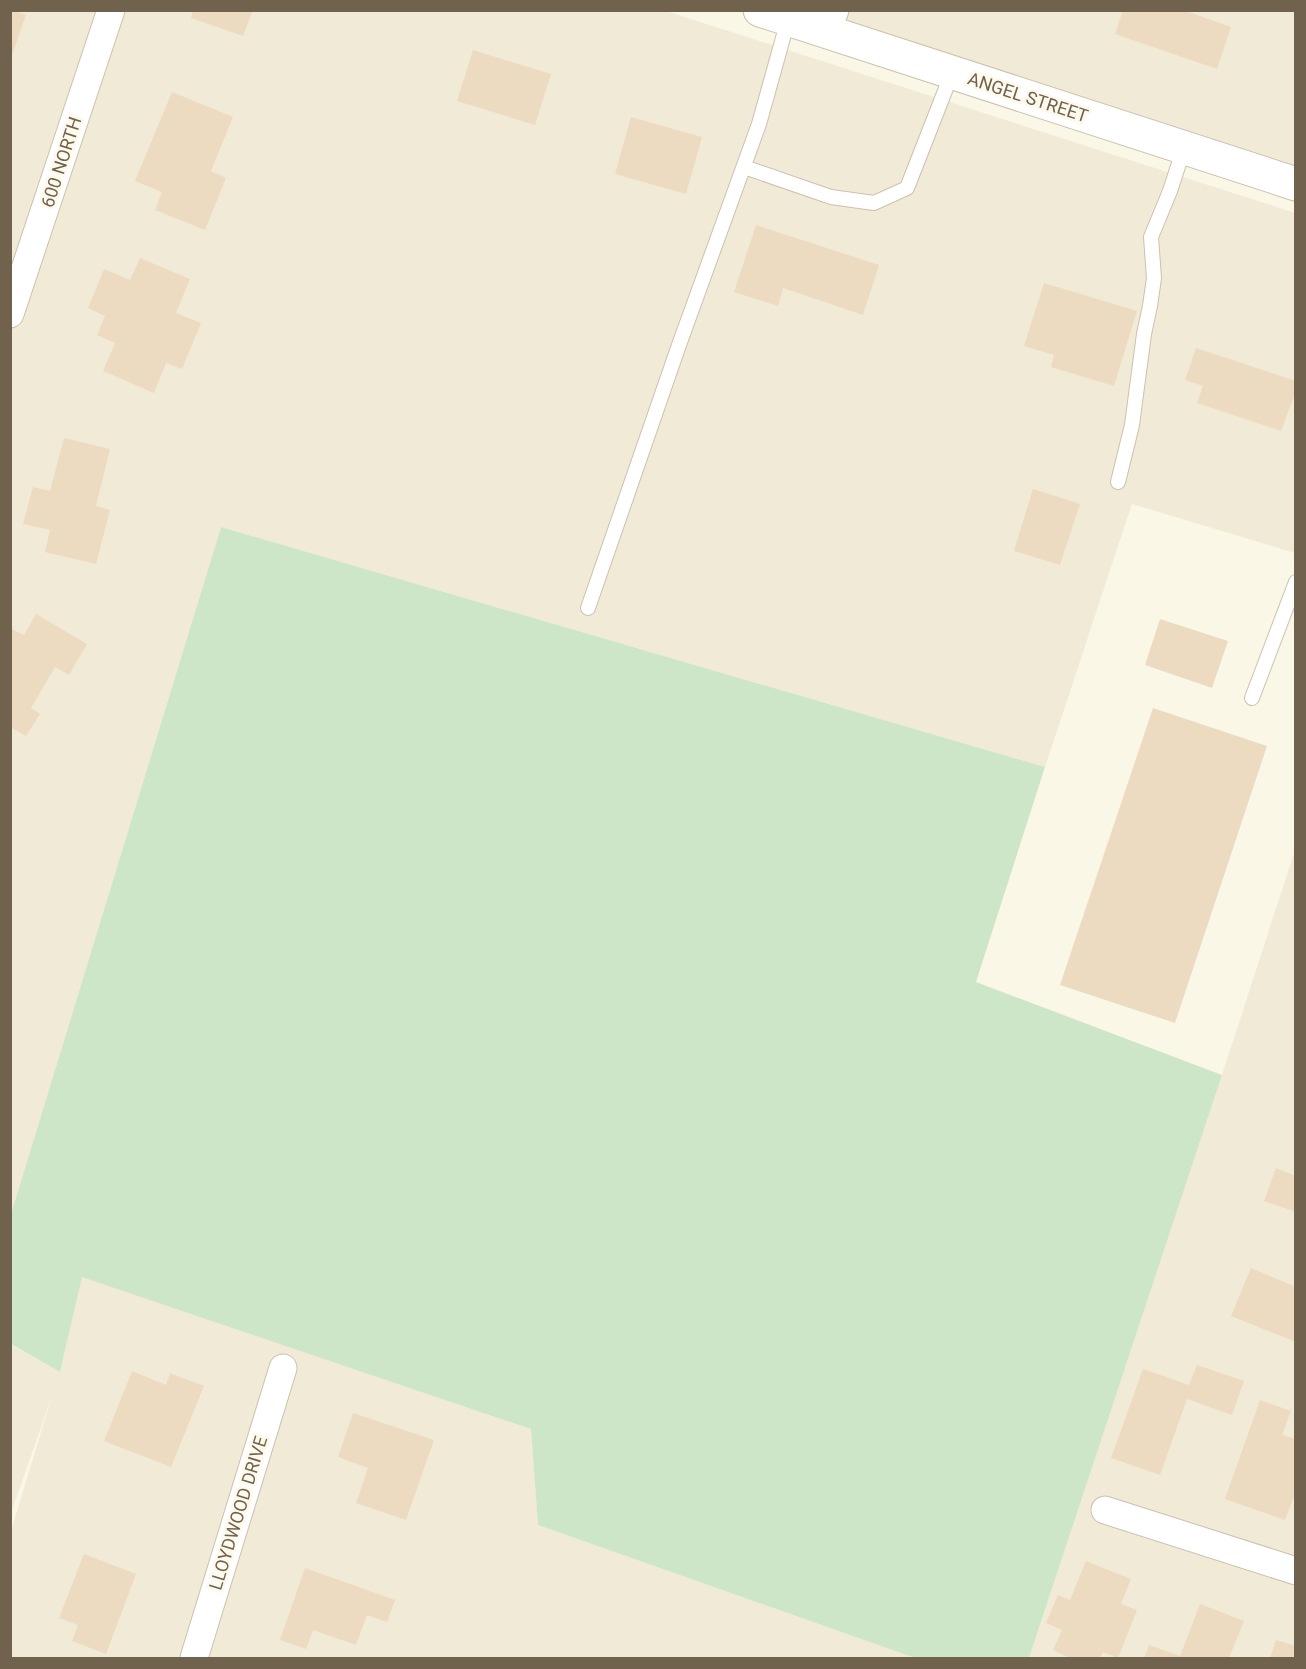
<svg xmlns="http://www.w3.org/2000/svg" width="1306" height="1669" font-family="Roboto,sans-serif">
<rect width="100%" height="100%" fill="#faf7e7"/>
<path fill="#f1ead6" d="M11,11H666L1295,213V553L1132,504L1045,767L221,527L11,1214Z
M759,11H1295V184Z
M1295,850V1658H1029L1222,1075Z
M82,1276L531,1429L538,1525L915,1658H11V1531L52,1396L11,1513L10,1344L60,1372Z"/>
<path fill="#cde6c7" d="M221,527L1045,767L976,982L1222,1075L1029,1658H915L538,1525L531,1429L82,1277L60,1372L11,1344V1214Z"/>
<path fill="#eddbc1" d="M10,10L26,15L11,58H10Z
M193,10H253L243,36L191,18Z
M1123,10H1183L1231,27L1217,69L1115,34Z
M473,50L551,74L535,125L457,101Z
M172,92L233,117L211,171L226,178L205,230L155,210L162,192L135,181Z
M631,117L702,137L686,194L615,174Z
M756,225L879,265L863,315L783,288L778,306L734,292Z
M140,258L190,279L176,313L201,323L182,369L166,363L154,393L103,371L115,343L97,335L105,316L88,308L104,269L130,280Z
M1044,283L1137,311L1114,386L1051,367L1054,355L1024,346Z
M1196,348L1296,381V391L1281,431L1197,403L1203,386L1185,380Z
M64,438L110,449L96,506L110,510L96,564L45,552L50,530L23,524L33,487L50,491Z
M1033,489L1080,504L1060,565L1014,551Z
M36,614L87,644L69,675L55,667L31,708L40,714L26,736L10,727V628L24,635Z
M1160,619L1228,641L1212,688L1145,665Z
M1153,708L1267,746L1175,1023L1060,985Z
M1276,1168L1296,1176V1212L1264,1201Z
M1251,1268L1296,1287V1342L1231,1316Z
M1197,1365L1244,1381L1232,1415L1187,1399L1160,1475L1111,1458L1143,1369L1189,1385Z
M132,1371L166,1385L170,1373L204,1386L171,1467L104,1441Z
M1260,1400L1291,1411L1282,1435L1296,1439V1491L1285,1520L1225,1499Z
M353,1413L434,1440L406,1520L356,1503L368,1468L338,1457Z
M84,1554L136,1574L106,1654L72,1641L78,1625L59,1618Z
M1086,1561L1131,1579L1121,1604L1137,1610L1118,1658L1103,1652L1100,1658H1070L1053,1650L1062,1630L1046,1623L1058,1595L1070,1600Z
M305,1568L395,1600L387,1622L367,1615L356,1645L313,1630L306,1649L280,1640Z
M1200,1604L1244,1621L1229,1658H1144L1149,1645L1180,1656Z
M1276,1640L1296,1646V1658H1270Z"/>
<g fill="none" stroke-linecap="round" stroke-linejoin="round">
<g stroke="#cbc1ae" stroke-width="16">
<path id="service" d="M744,167L831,197L874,203L907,188L952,73
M1118,482L1132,425L1144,334L1150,306L1154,278L1151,237L1170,191L1184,148
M588,608L679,345L759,124L788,20
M1252,698L1296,582"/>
</g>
<g stroke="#cbc1ae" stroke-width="29">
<path id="minor" d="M827,32L835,10
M10,314L111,10
M1105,1510L1296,1571
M194,1658L283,1368"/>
</g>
<g stroke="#cdc2ac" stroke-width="35">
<path id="secondary" d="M760,10L1296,184"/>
</g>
<use href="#service" stroke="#fff" stroke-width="14"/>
<use href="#minor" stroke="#fff" stroke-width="27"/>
<use href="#secondary" stroke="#fff" stroke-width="33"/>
</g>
<g text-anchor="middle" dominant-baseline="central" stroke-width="6" stroke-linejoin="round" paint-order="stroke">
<g font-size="18" fill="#71624e" stroke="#fdfaed">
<text transform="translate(1028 97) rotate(18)">ANGEL STREET</text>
<text transform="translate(61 162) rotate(-72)">600 NORTH</text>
<text transform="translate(238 1513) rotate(-73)">LLOYDWOOD DRIVE</text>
</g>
</g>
<rect width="1306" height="1669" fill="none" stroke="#71624e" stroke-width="24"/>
</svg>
